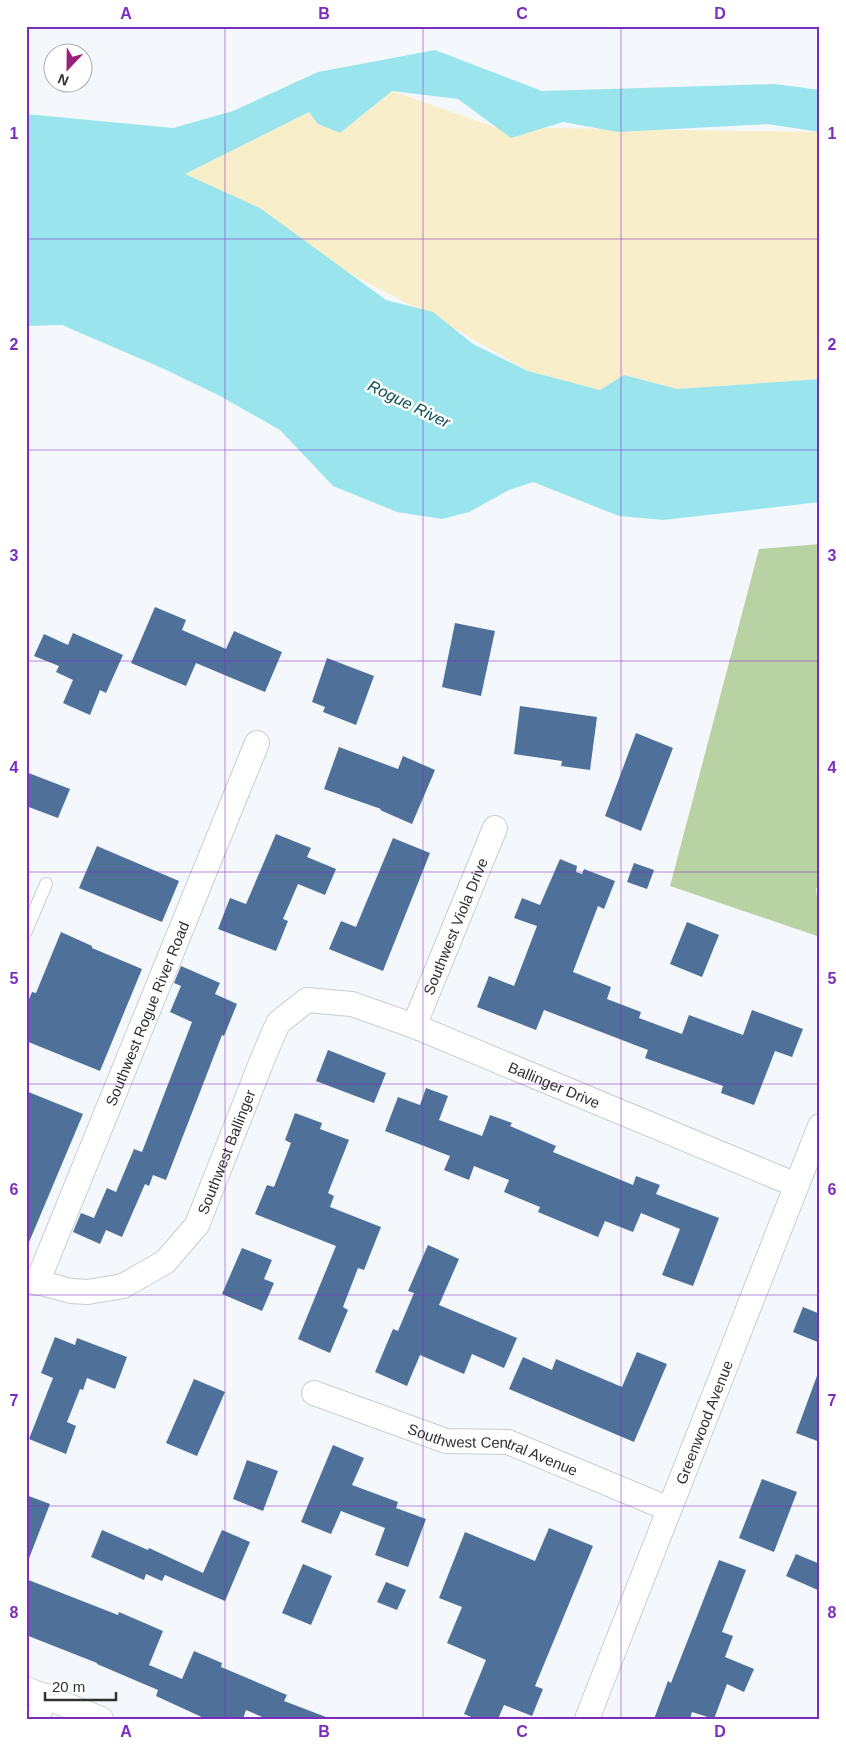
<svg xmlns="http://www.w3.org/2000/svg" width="846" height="1745" font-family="Arial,sans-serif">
<rect width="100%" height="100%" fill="#f4f8fd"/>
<path fill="#b9d2a4" d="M820,544V882L816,889L820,919V937L670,886L759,549Z"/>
<path fill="#f8eec9" d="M392,91L495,127L820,132V379L677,389L624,375L600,390L528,371L450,326L347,272L185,174L309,112L340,133Z"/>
<path fill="#9ae5ed" d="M435,50L542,91L775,84L820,90V132L767,124L618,132L563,122L511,138L458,99L392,91L340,133L318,124L309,112L185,174L260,208L386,300L433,312L473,344L528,371L600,390L624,375L677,389L820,379V502L663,520L619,516L533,482L509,490L469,512L442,519L397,512L333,486L280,430L220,396L162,368L62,325L26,326V114L173,128L233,111L318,72Z"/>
<path fill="#4e7099" d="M155,607L186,620L182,630L226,649L234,631L282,652L265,692L196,663L186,686L131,663Z
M455,623L495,631L481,696L442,687Z
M73,633L123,655L106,693L100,690L90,715L63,703L73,680L56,672L59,666L34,656L44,634L68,645Z
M327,658L374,676L356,725L323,712L325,707L312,702Z
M520,706L597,717L590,770L561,766L562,761L514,754Z
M636,733L673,748L641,831L605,816Z
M339,747L398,769L403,756L435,770L412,824L380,810L381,809L324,789Z
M26,772L70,789L58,818L26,806Z
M276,834L311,848L307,857L336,869L325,895L298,884L283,919L288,921L276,951L218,929L230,898L246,904Z
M393,838L430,853L383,971L329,949L341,921L356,927Z
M97,846L179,881L162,922L79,888Z
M560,859L577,866L576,872L582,874L584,869L615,881L604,909L598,906L573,972L611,987L607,999L641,1012L639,1018L682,1034L689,1015L743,1035L752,1010L803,1029L792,1057L775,1051L754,1105L721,1093L723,1086L645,1058L648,1050L544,1010L536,1030L477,1007L489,976L514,986L537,926L514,918L522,898L540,905Z
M634,863L654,870L647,889L627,882Z
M687,922L719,935L702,977L670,964Z
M61,932L92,946V948L142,969L100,1071L26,1041V1006L32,992L36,993Z
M181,966L220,983L215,994L237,1004L224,1036L222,1035L166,1180L153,1175L149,1186L145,1184L122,1237L106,1230L100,1244L73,1232L81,1213L94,1218L107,1188L116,1192L134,1149L142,1152L192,1022L170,1012L181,986L174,983Z
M328,1050L386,1073L374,1103L316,1081Z
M426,1088L448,1096L439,1120L482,1136L490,1115L512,1123L510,1126L556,1146L553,1152L633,1185L636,1176L660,1185L656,1194L719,1218L693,1286L662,1275L680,1229L641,1213L633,1232L605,1221L598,1237L538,1212L540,1207L504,1192L509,1180L474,1166L469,1180L444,1170L450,1156L385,1131L398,1097L420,1105Z
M26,1091L83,1114L27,1247H26Z
M295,1113L322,1123L320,1129L349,1140L328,1193L334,1196L330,1207L381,1227L364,1270L358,1268L343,1307L348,1310L330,1353L298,1339L336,1246L255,1214L267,1185L274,1187L291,1143L285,1140Z
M428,1245L459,1259L439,1305L517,1338L504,1368L472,1354L464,1374L420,1355L407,1386L375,1372L393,1329L398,1331L414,1293L408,1291Z
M242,1248L272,1260L264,1279L274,1283L262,1311L222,1294Z
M803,1307L820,1314V1343L793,1332Z
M55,1337L75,1345L77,1338L127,1357L115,1389L87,1378L83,1390L80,1389L67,1422L76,1426L66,1454L29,1439L53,1378L41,1373Z
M637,1352L667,1364L634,1442L509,1389L523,1357L552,1370L556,1359L622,1387Z
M818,1373L820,1374V1442L796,1433Z
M194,1379L225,1392L197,1456L166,1443Z
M333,1445L364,1458L352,1485L398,1502L396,1508L426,1519L408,1567L375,1555L385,1528L341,1511L331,1534L301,1522Z
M247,1460L278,1471L263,1511L233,1499Z
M762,1479L797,1492L774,1552L739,1538Z
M26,1495L50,1504L28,1561H26Z
M549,1528L593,1546L535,1686L543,1689L532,1716L504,1705L498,1719H476L464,1714L486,1660L447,1643L462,1607L439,1598L465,1532L535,1561Z
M102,1530L148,1550L149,1548L203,1573L222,1530L250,1542L225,1601L165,1575L162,1581L146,1574L144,1580L91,1557Z
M796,1554L820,1564V1591L786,1576Z
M719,1560L746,1570L722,1632L733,1636L725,1657L754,1669L744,1692L727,1684L714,1719L692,1712L690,1719H654L668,1681L671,1683Z
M303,1564L332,1576L311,1625L282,1613Z
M26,1579L118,1615L119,1612L163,1631L149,1665L182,1679L194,1651L222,1663L221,1667L287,1695L284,1701L326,1717L325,1719H267L246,1710L243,1719H206L156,1696L158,1690L97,1664V1663L26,1635Z
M386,1582L406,1590L397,1610L377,1602Z"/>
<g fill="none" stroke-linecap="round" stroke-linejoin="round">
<g stroke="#c9cdd1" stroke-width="14">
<path id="service" d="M26,931L46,884"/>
</g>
<g stroke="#c9cdd1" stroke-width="26">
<g id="minor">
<path id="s1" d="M414,1026L495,828"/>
<path id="s2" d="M26,1279L71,1291L88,1292L123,1286L165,1262L197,1225L263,1058L278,1023L307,1000L352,1004L414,1026L796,1185"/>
<path id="s3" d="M37,1283L257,743"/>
<path id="s4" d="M314,1393L446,1441L508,1442L669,1509"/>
<path d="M26,1689L101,1719"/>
<path d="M37,1719L46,1696"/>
<path id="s5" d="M587,1719L820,1126"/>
</g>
</g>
<use href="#service" stroke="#fff" stroke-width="12"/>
<use href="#minor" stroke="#fff" stroke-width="24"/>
</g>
<path fill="none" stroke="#7b2cbf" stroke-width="1" stroke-opacity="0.55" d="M225,26V1719M423,26V1719M621,26V1719M26,239H820M26,450H820M26,661H820M26,872H820M26,1084H820M26,1295H820M26,1506H820"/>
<g text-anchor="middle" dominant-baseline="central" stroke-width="5" stroke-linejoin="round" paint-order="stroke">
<g font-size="15" fill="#303133" stroke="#fff">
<text stroke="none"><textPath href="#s1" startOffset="108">Southwest Viola Drive</textPath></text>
<text stroke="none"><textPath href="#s3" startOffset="291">Southwest Rogue River Road</textPath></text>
<text stroke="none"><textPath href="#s2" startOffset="714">Ballinger Drive</textPath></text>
<text stroke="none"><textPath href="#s2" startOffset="275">Southwest Ballinger</textPath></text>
<text stroke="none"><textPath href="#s5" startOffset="319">Greenwood Avenue</textPath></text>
<text stroke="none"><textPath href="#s4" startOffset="189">Southwest Central Avenue</textPath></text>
</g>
<g font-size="16" font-style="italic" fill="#0c4f56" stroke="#fff">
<text transform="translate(409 404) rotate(26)">Rogue River</text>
</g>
</g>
<rect width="846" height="1745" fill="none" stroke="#ffffff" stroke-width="55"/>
<g transform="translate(68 68) rotate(202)"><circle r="24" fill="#ffffff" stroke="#acadad"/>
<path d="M0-4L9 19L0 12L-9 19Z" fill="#9a2079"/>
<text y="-8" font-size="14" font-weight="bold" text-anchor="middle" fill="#303133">N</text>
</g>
<path d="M45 1692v8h71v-8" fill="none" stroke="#303133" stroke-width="2.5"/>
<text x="52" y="1692" font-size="15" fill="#303133" stroke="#ffffff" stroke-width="4" paint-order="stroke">20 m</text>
<rect x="28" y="28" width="790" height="1690" fill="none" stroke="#7b2cbf" stroke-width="2"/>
<g font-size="16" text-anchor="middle" font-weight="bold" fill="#7b2cbf">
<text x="126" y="19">A</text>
<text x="324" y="19">B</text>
<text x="522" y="19">C</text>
<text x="720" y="19">D</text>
<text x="14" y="139">1</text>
<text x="832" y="139">1</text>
<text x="14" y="350">2</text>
<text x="832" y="350">2</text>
<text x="14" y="561">3</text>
<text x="832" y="561">3</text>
<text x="14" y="773">4</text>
<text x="832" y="773">4</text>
<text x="14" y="984">5</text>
<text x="832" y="984">5</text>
<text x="14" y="1195">6</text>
<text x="832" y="1195">6</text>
<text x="14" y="1406">7</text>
<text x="832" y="1406">7</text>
<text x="14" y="1618">8</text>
<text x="832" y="1618">8</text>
<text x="126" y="1737">A</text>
<text x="324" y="1737">B</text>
<text x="522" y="1737">C</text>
<text x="720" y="1737">D</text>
</g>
</svg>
